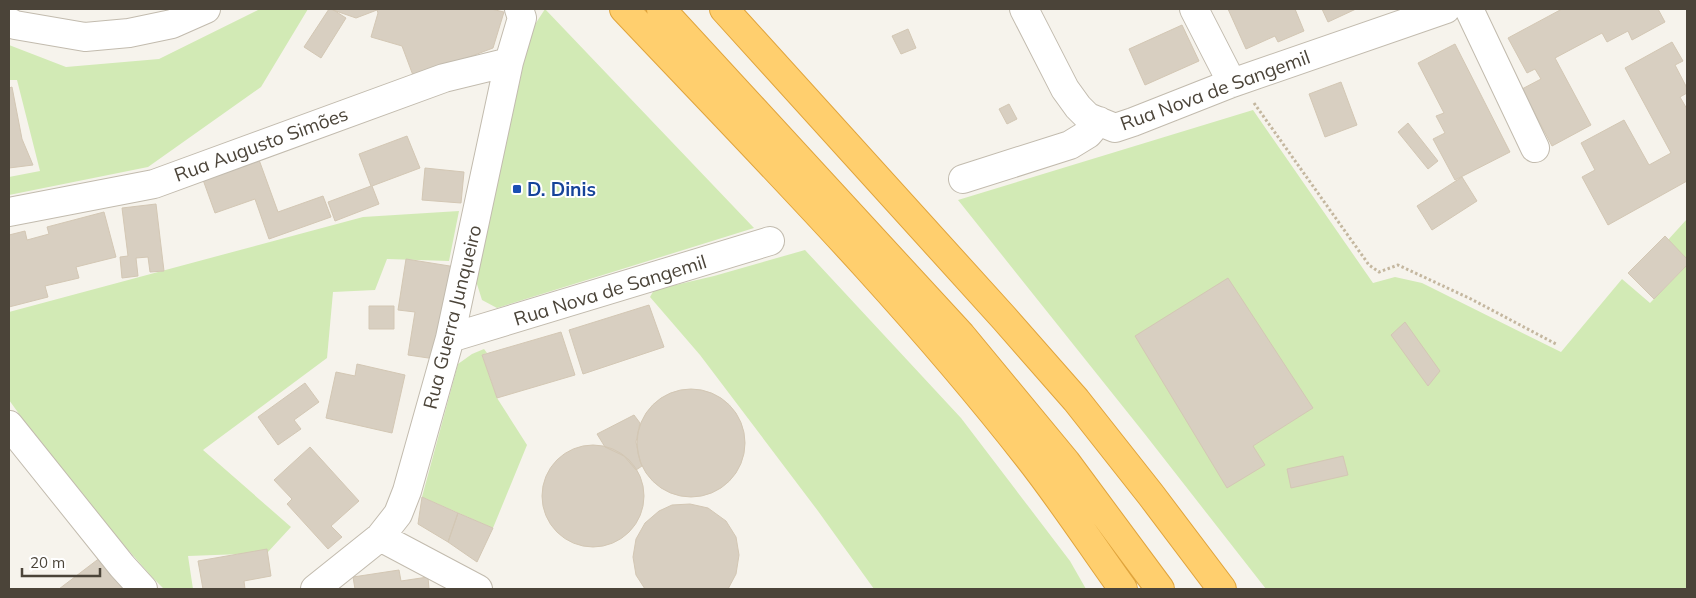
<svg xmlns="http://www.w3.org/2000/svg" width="1696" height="598" font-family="Mulish,sans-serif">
<rect width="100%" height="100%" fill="#f6f3ec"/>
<path fill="#d2eab5" d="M260,9H308L261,87L148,167L9,195V177L40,171L17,80H9V45L66,67L159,59Z
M545,9L754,228L497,308L482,300L476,281L527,48L534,26Z
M1253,110L1373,283L1395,277L1422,283L1561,352L1622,279L1650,303L1687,265V589H1266L1144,433L958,200Z
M459,211L449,261L387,259L375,290L333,292L327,358L203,450L291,527L267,553L188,556L193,589H164L152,577L66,479L9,400V312L363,217Z
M1687,219V259L1667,241Z
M805,250L961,418L1070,561L1086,589H874L818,511L700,355L650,297L654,290L714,276Z
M484,349L487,353L482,355L497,398L527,445L493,528L422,497L458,364L472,354Z"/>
<path fill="#d8cfc1" stroke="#d3c7b4" d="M329,9H332L346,18L321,58L304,47Z
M330,9H491L504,12L493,48L414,78L402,46L371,37L378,13L377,10L356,18Z
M1228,9H1295L1304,31L1278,42L1275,36L1246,49Z
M1322,9H1356L1328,22Z
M1562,9H1658L1665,22L1632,40L1628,31L1607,42L1602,33L1555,58L1591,125L1552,146L1522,89L1541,79L1535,69L1527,73L1508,38Z
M1182,25L1199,61L1145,85L1129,49Z
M908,29L916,48L901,54L892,36Z
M1672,42L1683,61L1675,65L1687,88V93L1680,97L1687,109V181L1608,225L1582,177L1595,170L1581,143L1624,120L1649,165L1671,153L1625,68Z
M1455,44L1510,152L1455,180L1433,139L1445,133L1436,116L1444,113L1418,63Z
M1341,82L1357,125L1325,137L1309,94Z
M12,87L22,139L33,165L9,168V88Z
M1009,104L1017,119L1007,124L999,109Z
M1408,123L1438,161L1428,169L1398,132Z
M407,136L420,168L372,186L379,204L335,221L328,202L371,186L359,154Z
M258,157L278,212L323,196L331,217L269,239L255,199L215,213L202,177Z
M425,168L464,172L461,203L422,200Z
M1462,177L1477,201L1432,230L1417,206Z
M156,204L164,271L150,272L148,257L136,258L138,276L122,278L120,257L128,256L122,208Z
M104,212L116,257L76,267L79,278L45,286L48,297L9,307V235L25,231L27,240L49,234L47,227Z
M1665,236L1687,259V265L1654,299L1628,273Z
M406,259L456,267L442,360L408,355L415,312L398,310Z
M1228,278L1313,408L1253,446L1265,465L1227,488L1135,336Z
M649,305L664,347L583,374L569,330Z
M369,306H394V329H369Z
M1405,322L1440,371L1428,386L1391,335Z
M561,332L575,375L497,398L482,355Z
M357,364L405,375L392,433L326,418L336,372L355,376Z
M305,383L319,402L294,420L301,429L278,445L258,417Z
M637 443a54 54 0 1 1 108 0a54 54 0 1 1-108 0Z
M634,415L640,423L636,442L640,461L642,466L636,470L624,456L605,447L597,434Z
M542 496a51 51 0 1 1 102 0a51 51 0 1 1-102 0Z
M310,447L359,501L331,526L342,537L328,549L287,504L292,499L274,480Z
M1343,456L1348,475L1291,488L1287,469Z
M422,497L458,513L448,542L418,524Z
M690,504L708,508L726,521L736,537L739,555L736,574L728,589H645L636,575L633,557L636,539L645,523L659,511L672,505Z
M458,513L493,528L477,562L448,542Z
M267,549L271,576L244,581L245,589H203L198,561Z
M105,554L131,589H59Z
M399,570L401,581L428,577L429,589H355L353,577Z"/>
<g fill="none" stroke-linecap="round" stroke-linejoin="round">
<g stroke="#c2bbae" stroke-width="30">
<path id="minor" d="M1024,9L1065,89L1078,107L1088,117L1115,128L1133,122L1232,83L1446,9
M1194,9L1232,83
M1469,9L1535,148
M9,22L15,25L85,37L129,33L172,24L206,9
M963,179L1070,145L1088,134L1099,121
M9,212L154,184L444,78L509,62
M450,338L770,241
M9,425L122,566L143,589
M380,537L478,589
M315,589L380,537L398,514L407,491L450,338L509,62L522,18L519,9"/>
</g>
<g stroke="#e0a43c" stroke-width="30">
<path id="highway" d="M624,9C762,155 905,299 1029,458C1062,500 1092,546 1123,589
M661,9L961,335L1066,462L1160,589
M724,9L1004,318L1076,400L1151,495L1222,589"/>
</g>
<path stroke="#c4b79f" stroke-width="3" stroke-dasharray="2.5 2.5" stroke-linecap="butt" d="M1254,103L1369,265L1379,272L1398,265L1471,299L1556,344"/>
<use href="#minor" stroke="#fff" stroke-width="28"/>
<use href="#highway" stroke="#ffcf6e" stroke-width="28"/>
</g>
<rect fill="#1a4fb4" stroke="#fff" stroke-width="2" x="512" y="184" width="10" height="10" rx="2.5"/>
<g text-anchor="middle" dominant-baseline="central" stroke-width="4" stroke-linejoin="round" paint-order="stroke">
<g font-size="19" fill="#4b4439" stroke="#fff">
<text transform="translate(1215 90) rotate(-20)">Rua Nova de Sangemil</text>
<text transform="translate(261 144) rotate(-20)">Rua Augusto Simões</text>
<text transform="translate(610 290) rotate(-17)">Rua Nova de Sangemil</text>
<text transform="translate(452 317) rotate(-76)">Rua Guerra Junqueiro</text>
</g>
<g font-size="19" font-weight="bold" fill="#164399" stroke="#fff" text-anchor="start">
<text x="527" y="189">D. Dinis</text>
</g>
</g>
<rect width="1696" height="598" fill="none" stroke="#4b4439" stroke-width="20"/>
<path d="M22 568v8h78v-8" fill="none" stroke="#4b4439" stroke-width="2.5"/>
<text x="30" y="568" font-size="15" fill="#4b4439" stroke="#ffffff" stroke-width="4" paint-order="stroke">20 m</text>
</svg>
